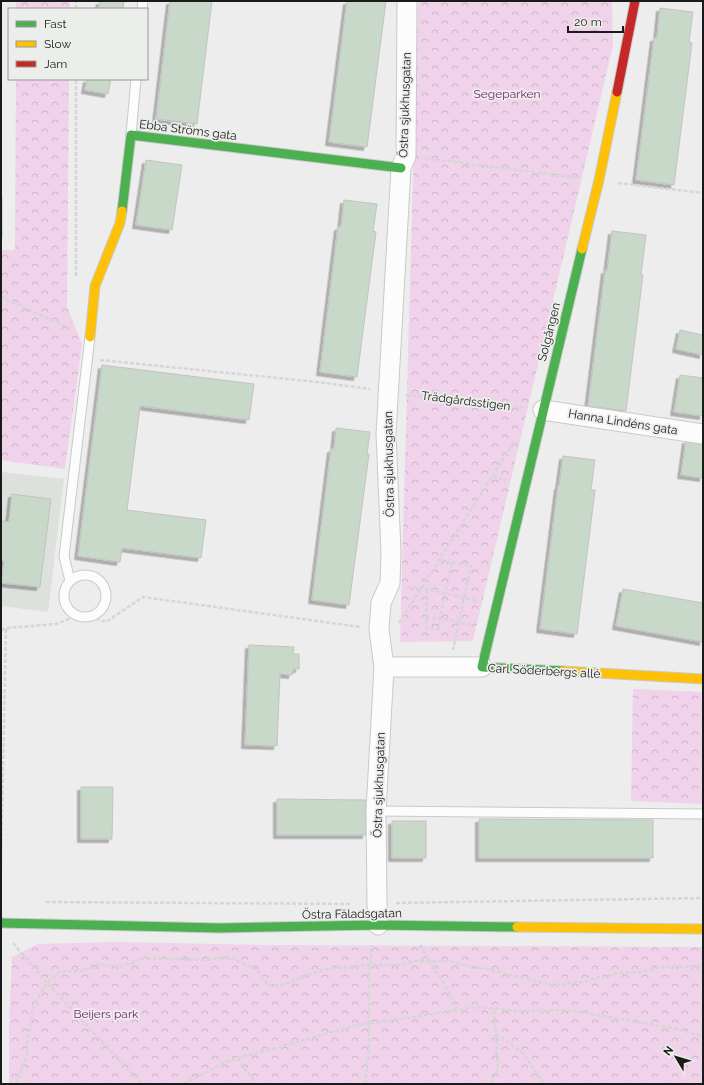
<svg xmlns="http://www.w3.org/2000/svg" width="704" height="1085" font-family="Raleway,sans-serif">
<defs>
<pattern id="park-crowns" width="20" height="18" patternUnits="userSpaceOnUse"><rect width="20" height="18" fill="#f0d2ea"/><path d="M2 6a3 3 0 1 1 6 0M12 15a3 3 0 1 1 6 0" fill="none" stroke="#cdb4c8"/></pattern>
<filter id="shadow"><feDropShadow dx="-3.5" dy="3.5" stdDeviation="0" flood-color="#0004"/></filter>
</defs>
<rect width="100%" height="100%" fill="#ecedec"/>
<path fill="#dce1dc" d="M1,472L64,479L48,612L1,606Z"/>
<path fill="url(#park-crowns)" d="M16,1H70V9H16Z
M418,1H612L613,45L473,641L400,642Z
M16,79H69L67,307L82,344L65,469L1,460V250H15Z
M633,689L703,692V804L631,801Z
M116,942L269,945L703,947V1084H9V1026L12,957L38,944Z"/>
<path fill="#c8d8c9" stroke="#c2c3c2" filter="url(#shadow)" d="M100,1H124L123,9H98Z
M170,1H212L197,124L156,119Z
M347,1H386L367,147L329,142Z
M660,8L693,12L689,42L692,43L674,185L636,180L654,38H657Z
M87,79H111L108,94L85,90Z
M146,160L182,165L172,230L136,225Z
M1,197H2V238H1Z
M344,200L377,204L373,231L376,232L357,377L320,372L338,227H341Z
M612,231L646,235L641,275H643L626,411L588,406L605,270L607,271Z
M680,330L703,335V355L676,349Z
M102,365L254,384L249,420L140,406L127,510L206,520L201,558L122,548L120,562L78,556Z
M680,375L703,378V416L674,412Z
M336,428L370,432L367,454H369L349,605L312,600L331,449H334Z
M686,440L703,442V478L681,475Z
M563,456L595,460L591,490H595L577,634L540,629L558,486H559Z
M12,494L51,499L40,587L1,583L4,561H1V521L9,522Z
M623,589L703,603V642L616,626Z
M249,645L294,647L293,654H299V669H293L292,675L280,674L277,746L245,745Z
M81,787H113L112,839H81Z
M277,799L366,800V835H277Z
M479,819L653,820V858H479Z
M392,821H426V858H392Z"/>
<g fill="none" stroke-linecap="round" stroke-linejoin="round">
<g stroke="#c8cac8" stroke-width="11">
<path id="lane" d="M142,9L143,1
M131,135L136,79
M64 596a21 21 0 1 1 42 0a21 21 0 1 1-42 0Z
M70,581L64,556L90,337
M376,811L703,814"/>
</g>
<g stroke="#c8cac8" stroke-width="21">
<path id="street" d="M543,410L703,434
M384,667H482
M378,925L377,903L376,811L384,667L379,630L381,603L390,583L391,552L386,434L401,168L406,156L407,1"/>
</g>
<g stroke="#c8cac8" stroke-width="11">
<path id="fast" d="M122,211L131,135L401,168
M563,671L482,667L582,249
M1,923L220,928L378,925L517,927"/>
</g>
<g stroke="#c8cac8" stroke-width="11">
<path id="slow" d="M582,249L599,180L617,92
M90,337L95,286L120,223L122,211
M563,671L703,679
M517,927L703,929"/>
</g>
<g stroke="#c8cac8" stroke-width="11">
<path id="jam" d="M617,92L635,1"/>
</g>
<path stroke="#d5d6d5" stroke-width="2.5" stroke-dasharray="4 2" stroke-linecap="butt" d="M76,9V1
M424,158L579,178
M618,183L703,193
M76,276V79
M1,297L71,329
M100,360L317,382L370,389
M406,395L524,408
M493,476L506,481
M440,560L471,566L453,650
M407,587L422,588L478,601
M427,590L426,628L439,629L440,618L452,562
M90,617L106,622L143,597L361,627
M426,619L440,618L471,625
M399,623L514,442
M1,630L6,628L56,624L76,616
M1,867L6,628
M46,902L351,904
M396,903L703,898
M13,943L47,983L142,1084
M420,945L436,972L442,979L448,990L456,1010
M496,1034L515,1047L523,1053L544,1084
M237,1058L256,1084
M16,1084L28,1051L27,1044L34,1005L45,987L51,979L59,973L66,971H84L95,964L120,967L127,964L130,965L135,961L143,958L204,960L228,957L256,969L268,985L279,986L322,970L335,968L352,967L364,965H401L408,962L414,961H448L472,967L486,969L553,985H564L572,982H584L599,977H607L613,974L649,971L657,968L664,967L703,966
M183,1084L228,1061L354,1026L478,1007L520,1011L570,1010L677,1029L703,1036
M365,1084L369,1050V969L371,960V945
M490,1084L498,1069L494,1009"/>
<use href="#lane" stroke="#fcfcfc" stroke-width="9"/>
<use href="#street" stroke="#fcfcfc" stroke-width="19"/>
<use href="#fast" stroke="#4caf50" stroke-width="9"/>
<use href="#slow" stroke="#ffc107" stroke-width="9"/>
<use href="#jam" stroke="#c62828" stroke-width="9"/>
</g>
<g text-anchor="middle" dominant-baseline="central" stroke-width="3.5" stroke-linejoin="round" paint-order="stroke">
<g font-size="12" fill="#79196d" stroke="#ebeeeb">
<text x="507" y="94">Segeparken</text>
<text x="106" y="1014">Beijers park</text>
</g>
<g font-size="12" fill="#191a19" stroke="#ebeeeb">
<text transform="translate(405 105) rotate(-88)">Östra sjukhusgatan</text>
<text transform="translate(188 130) rotate(7)">Ebba Ströms gata</text>
<text transform="translate(549 332) rotate(-76)">Solgången</text>
<text transform="translate(466 401) rotate(7)">Trädgårdsstigen</text>
<text transform="translate(623 422) rotate(9)">Hanna Lindéns gata</text>
<text transform="translate(389 464) rotate(-91)">Östra sjukhusgatan</text>
<text transform="translate(544 671) rotate(3)">Carl Söderbergs allé</text>
<text transform="translate(379 785) rotate(-88)">Östra sjukhusgatan</text>
<text transform="translate(352 914) rotate(-1)">Östra Fäladsgatan</text>
</g>
</g>
<rect width="704" height="1085" fill="none" stroke="#191a19" stroke-width="4"/>
<rect x="8" y="8" width="140" height="72" fill="#ebeeeb" stroke="#979997"/>
<rect x="16" y="21" width="20" height="6" fill="#4caf50" stroke="#979997"/>
<text x="44" y="28" font-size="12" fill="#191a19">Fast</text>
<rect x="16" y="41" width="20" height="6" fill="#ffc107" stroke="#979997"/>
<text x="44" y="48" font-size="12" fill="#191a19">Slow</text>
<rect x="16" y="61" width="20" height="6" fill="#c62828" stroke="#979997"/>
<text x="44" y="68" font-size="12" fill="#191a19">Jam</text>
<g transform="translate(676 1057) rotate(308)" stroke="#ebeeeb" stroke-width="3" paint-order="stroke">
<path d="M0-3L7 15L0 10L-7 15Z" fill="#191a19"/>
<text y="-6" font-size="11" font-weight="bold" text-anchor="middle" fill="#191a19">N</text>
</g>
<path d="M568 26v6h55v-6" fill="none" stroke="#191a19" stroke-width="2"/>
<text x="574" y="26" font-size="12" fill="#191a19" stroke="#ebeeeb" stroke-width="3" paint-order="stroke">20 m</text>
</svg>
